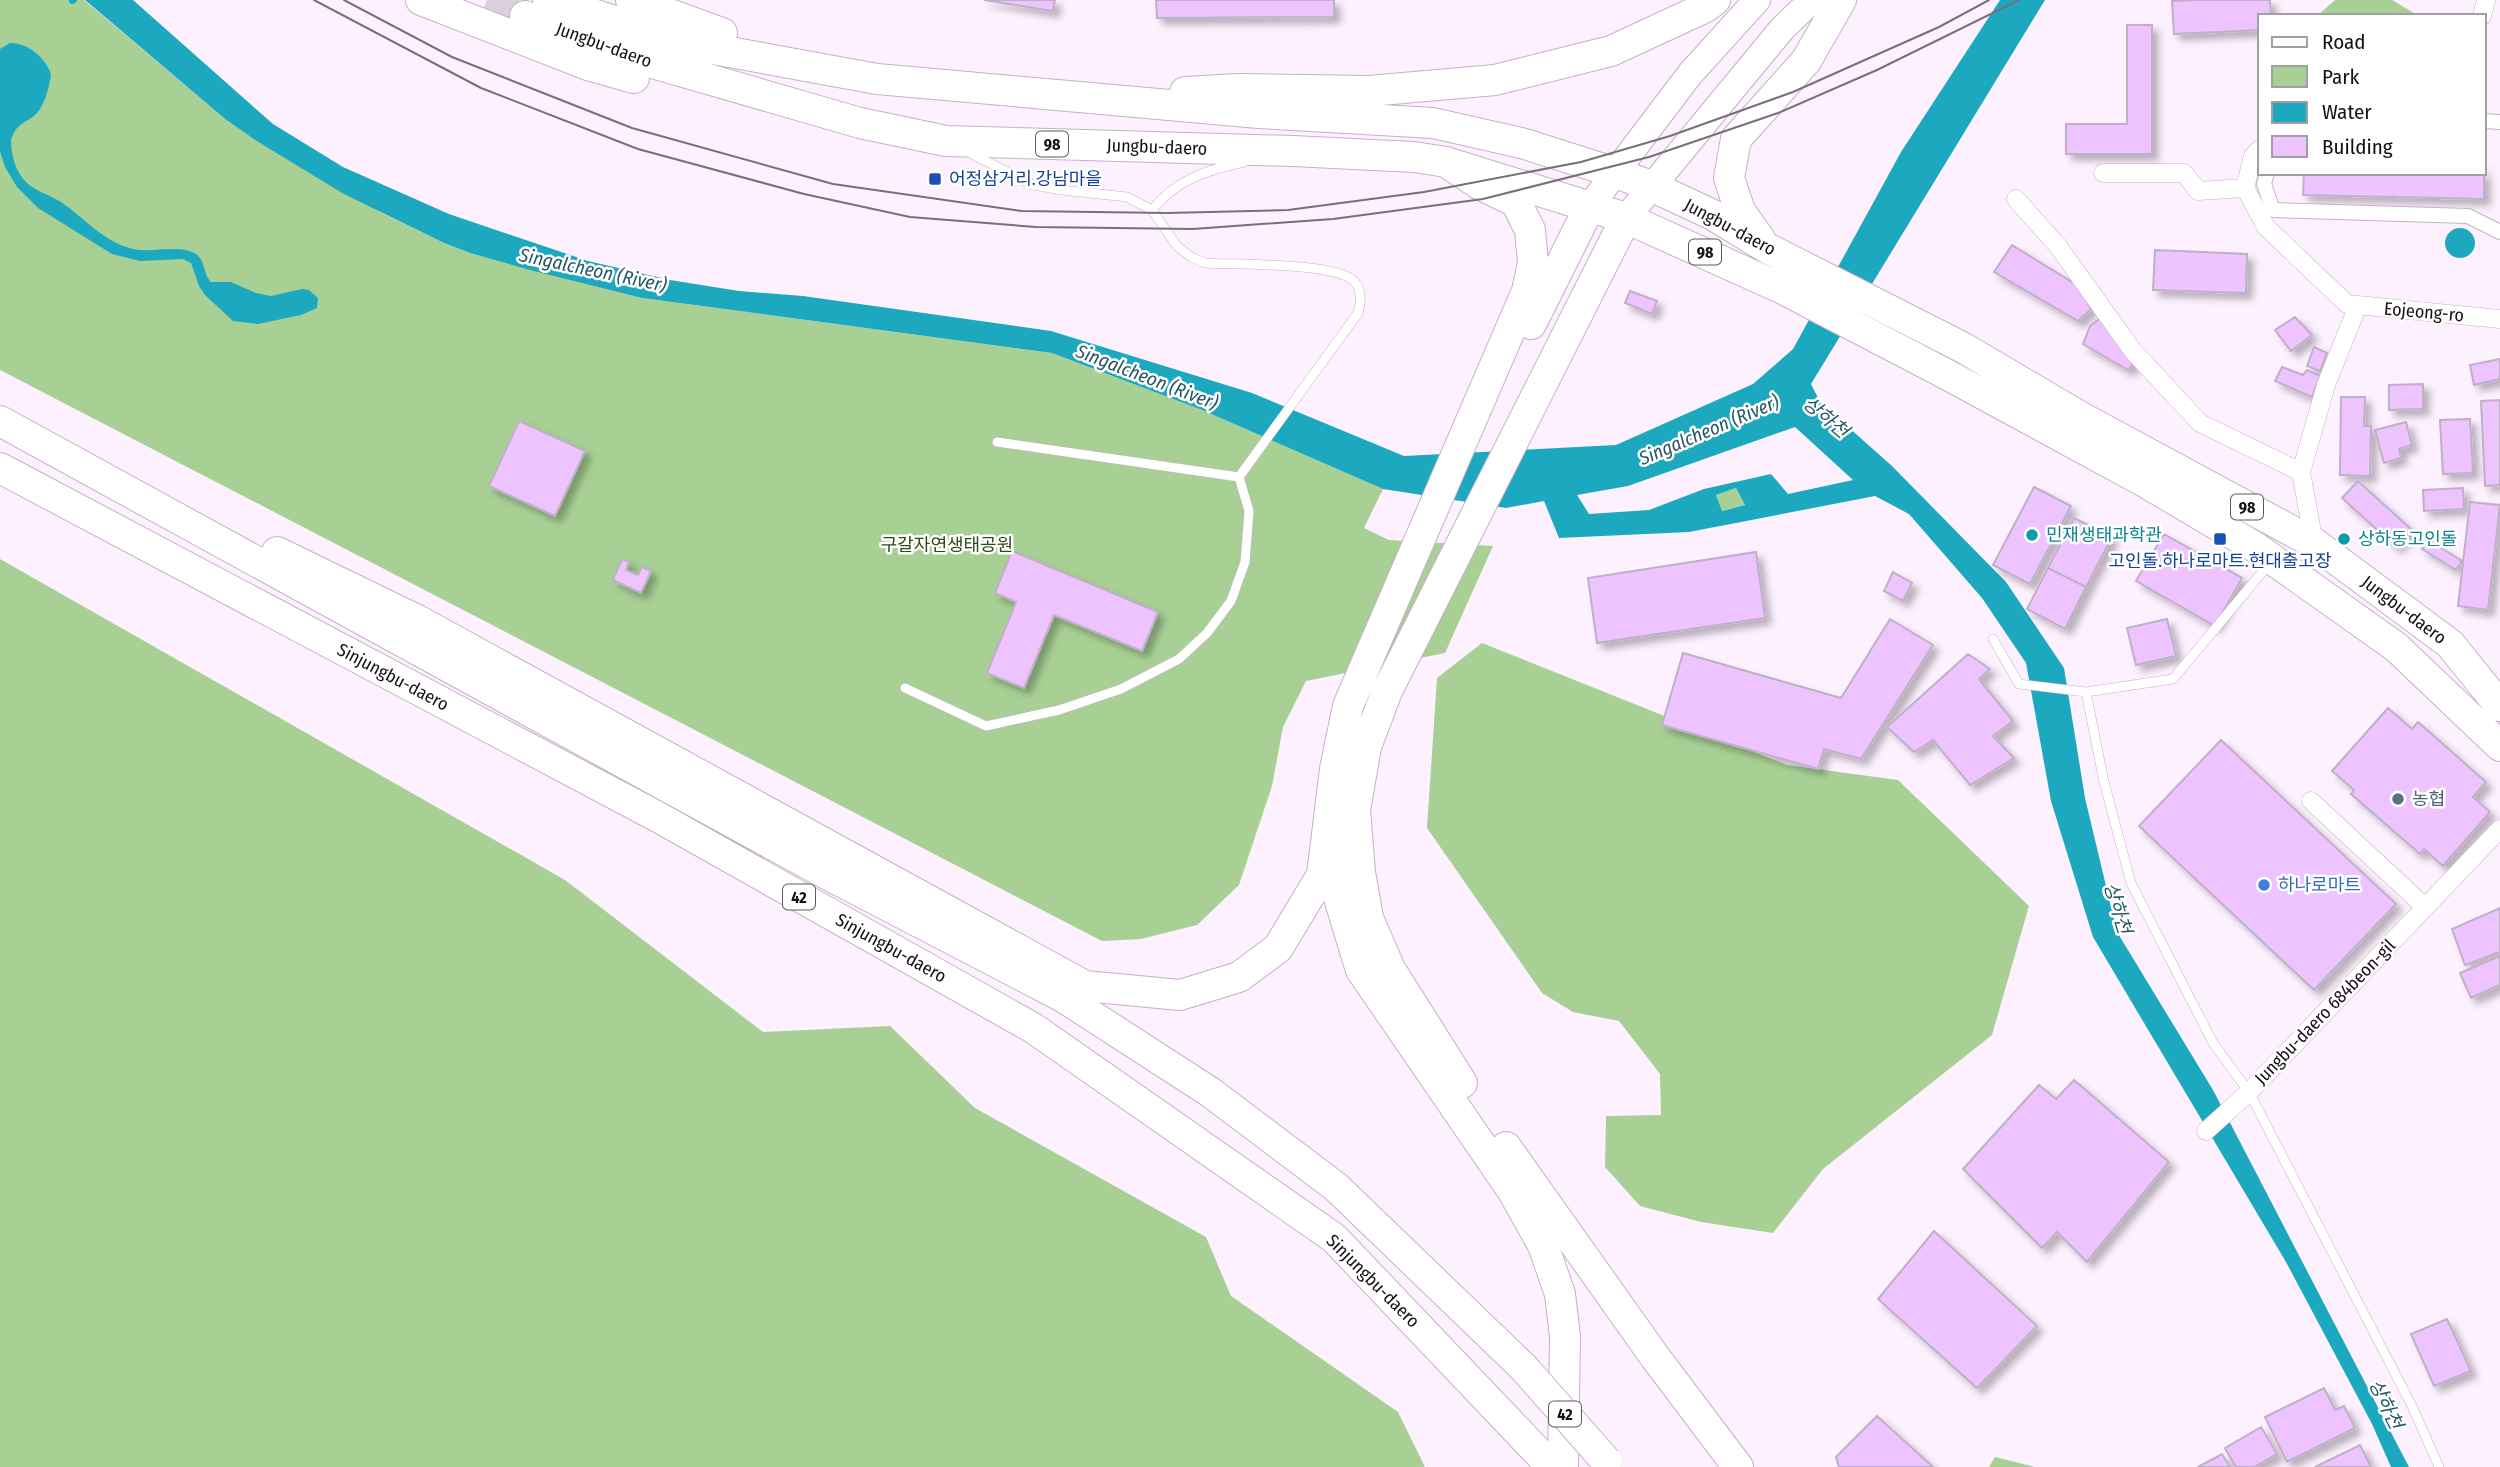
<svg xmlns="http://www.w3.org/2000/svg" width="2500" height="1467" font-family="'Fira Sans Condensed','Noto Sans KR',sans-serif">
<defs>
<filter id="shadow"><feDropShadow dx="6" dy="6" stdDeviation="3.5" flood-color="#0004"/></filter>
</defs>
<rect width="100%" height="100%" fill="#fef1ff"/>
<path fill="#a8d095" d="M0,0H84L225,119L255,140L384,214L444,243L470,253L642,298L1052,353L1202,410L1383,489L1364,528L1389,540L1493,546L1445,653L1306,681L1283,727L1272,786L1239,885L1197,925L1141,939L1102,941L0,370Z
M2335,0H2392L2419,16H2317Z
M1736,488L1745,505L1721,511L1716,495Z
M0,559L565,880L763,1032L890,1026L975,1108L1206,1237L1231,1296L1398,1412L1425,1467H0Z
M1482,643L1787,765L1898,780L2029,906L1992,1035L1823,1169L1773,1233L1701,1222L1640,1206L1605,1167L1606,1116L1661,1115L1660,1074L1619,1021L1573,1012L1542,993L1427,828L1437,678Z
M1995,1457L2035,1467H1989Z"/>
<path fill="#1ca9bf" fill-rule="evenodd" d="M85,0H133L273,124L343,167L449,214L588,261L670,280L739,291L803,296L1051,331L1252,393L1404,456L1616,445L1753,384L1793,349L1901,152L2000,0H2045L1811,384L1820,402L1892,466L2006,582L2064,668L2085,798L2117,932L2213,1090L2409,1467H2391L2372,1424L2286,1262L2093,937L2051,801L2026,663L1982,598L1909,514L1875,496L1689,532L1559,538L1544,501L1506,508L1383,489L1202,410L1052,353L642,298L530,270L470,253L444,243L344,194L255,140L225,119ZM1795,427L1853,480L1788,494L1771,474L1704,489L1649,510L1589,514L1577,495L1628,486ZM1736,488L1745,505L1722,511L1716,495Z
M10,43C27,42 46,58 51,74C50,85 45,103 38,112C27,124 17,121 11,140C11,153 15,170 24,180C32,190 50,195 61,202C86,219 102,241 133,249C151,253 176,245 192,252C206,257 202,273 211,282H231L256,293L271,296L302,289L309,290L318,298L317,308L301,315L258,324L233,321L205,295L199,286L191,263L183,259L140,261L112,254L38,208L17,187L5,167L0,151V49Z
M2445 243a15 15 0 1 1 30 0a15 15 0 1 1-30 0Z"/>
<g fill="none" stroke-linecap="round" stroke-linejoin="round">
<path stroke="#1ca9bf" stroke-width="6" d="M72,1L74,0"/>
</g>
<path fill="#edc4ff" stroke="#bfafc7" stroke-width="2" filter="url(#shadow)" d="M984,0H1055L1053,11Z
M1156,0H1334V17L1157,18Z
M2197,0H2270L2271,16H2260V30L2174,34L2172,1Z
M2127,25H2152V154H2066V124H2127Z
M2484,163V199L2303,195L2304,173H2484Z
M2012,245L2080,287L2091,309L2078,321L1994,272Z
M2155,250L2247,254L2246,293L2153,290Z
M1630,291L1657,301L1652,314L1625,303Z
M2102,317L2135,361L2128,370L2083,344L2090,326Z
M2295,317L2312,335L2291,351L2275,330Z
M2314,347L2327,353L2320,371L2307,366Z
M2500,359V379L2474,385L2470,365Z
M2282,367L2303,375L2307,370L2320,376L2312,397L2275,381Z
M2423,384V409L2389,410V385Z
M2341,397H2365L2364,426H2371L2370,476L2340,475Z
M2500,400V485L2485,486L2481,401Z
M2470,419L2473,473L2443,474L2440,420Z
M519,421L585,451L555,516L489,486Z
M2406,422L2412,445L2399,449L2401,458L2384,463L2375,430Z
M2358,481L2412,530L2396,547L2342,498Z
M2034,487L2071,506L2030,584L1993,565Z
M2463,488L2464,509L2424,511L2423,490Z
M2470,502L2500,505L2488,610L2458,606Z
M2074,518L2112,537L2086,587L2048,568Z
M2164,534L2242,578L2215,626L2136,581Z
M2419,534L2462,561L2456,570L2422,549L2425,544L2417,540Z
M1012,551L1158,612L1142,651L1054,615L1024,688L987,673L1016,602L995,593Z
M1756,552L1765,618L1597,643L1588,578Z
M622,559L629,562L626,570L638,575L642,567L651,571L641,593L613,580Z
M2048,568L2086,587L2065,629L2027,609Z
M1893,572L1912,583L1903,601L1884,591Z
M1890,619L1933,645L1861,759L1824,749L1818,769L1662,725L1683,653L1841,698Z
M2167,619L2176,656L2136,665L2127,628Z
M1968,654L1990,669L1979,679L2013,721L1993,736L2014,758L1970,785L1933,740L1914,752L1887,727Z
M2388,708L2412,729L2418,722L2486,782L2473,797L2490,812L2443,866L2424,849L2420,854L2351,794L2354,790L2332,771Z
M2221,740L2396,904L2314,990L2139,826Z
M2500,908V952L2465,965L2452,929Z
M2500,956V985L2471,998L2460,973Z
M2074,1080L2169,1162L2087,1262L2057,1232L2042,1248L1963,1169L2039,1085L2056,1099Z
M1934,1231L2037,1326L1977,1388L1878,1299Z
M2447,1319L2471,1371L2434,1386L2411,1334Z
M2324,1388L2335,1410L2344,1406L2355,1428L2287,1462L2265,1417Z
M1877,1416L1933,1467H1839L1836,1457Z
M2261,1427L2277,1454L2254,1467H2236L2225,1448Z
M2360,1445L2371,1467H2315Z
M2222,1454L2230,1467H2198Z"/>
<g fill="none" stroke-linecap="round" stroke-linejoin="round">
<path stroke="#dbcfdc" stroke-width="30" stroke-dasharray="30 15" stroke-linecap="butt" d="M487,0L525,16"/>
<g stroke="#c5b0c7" stroke-width="10">
<path id="service" d="M970,153L1033,185L1062,190L1127,197L1152,210L1177,246L1191,257L1205,263C1235,265 1337,262 1355,282C1362,291 1361,303 1358,313L1239,477
M1152,210C1177,179 1207,170 1244,162
M997,442L1239,477
M1993,639L2019,684L2086,692L2173,679L2269,564
M905,688L986,726L1059,710L1121,689L1179,659L1207,633L1231,601L1245,562L1249,511L1239,477
M2086,692L2104,782L2131,883L2213,1043L2249,1092L2412,1406L2439,1467"/>
</g>
<g stroke="#c5b0c7" stroke-width="16">
<path id="pedestrian" d="M2484,121L2500,122
M2267,173L2264,184L2273,210L2468,216L2500,232"/>
</g>
<g stroke="#c5b0c7" stroke-width="19">
<path id="minor" d="M2482,16L2486,0
M2103,173H2184L2198,191L2245,188L2253,156L2260,149
M2245,188L2266,227L2347,304L2500,319
M2016,199L2057,245L2133,351L2200,423L2301,472
M2314,543L2301,472L2326,385L2358,305
M2311,801L2425,907
M2206,1131L2249,1092L2500,829"/>
</g>
<g stroke="#c5b0c7" stroke-width="28">
<path id="secondary" d="M1590,206L1690,74L1757,0
M1626,218L1782,29L1812,0"/>
</g>
<g stroke="#c5b0c7" stroke-width="32">
<path id="primary" d="M421,0L588,65L634,78
M548,0L691,45L877,79L1259,113L1433,123L1525,144L1616,173L1651,186L1713,215L1767,248L1962,347L2079,416L2314,543L2450,644L2500,706
M631,0L722,33
M525,16L618,53L860,123L946,141L1293,151L1414,157L1446,162L1626,218L1783,289L1946,374L2143,481L2255,547L2396,647L2500,746
M1185,92L1239,89L1369,91L1495,80L1611,51L1704,8L1715,0
M1760,239L1740,211L1729,178L1736,139L1806,61L1841,0"/>
</g>
<g stroke="#c5b0c7" stroke-width="32">
<path id="trunk" d="M1531,324L1590,206
M0,421L823,872L1063,997L1210,1092L1336,1187L1524,1368
M0,468L658,817L1033,1028L1334,1238L1552,1467
M277,552L419,621L1085,986L1180,995L1239,977L1278,948L1322,875L1335,769
M1335,790V769L1348,706L1527,291L1533,263L1530,230L1516,202L1479,184L1446,162
M1337,850L1339,898L1361,970L1512,1190L1543,1245L1560,1294L1565,1336L1563,1467
M1462,1083L1390,969L1368,918L1360,872L1355,810L1366,747L1387,691L1626,218
M1506,1147L1655,1357L1738,1467"/>
</g>
<use href="#service" stroke="#fff" stroke-width="9"/>
<use href="#pedestrian" stroke="#fff" stroke-width="14"/>
<use href="#minor" stroke="#fff" stroke-width="18"/>
<use href="#secondary" stroke="#fff" stroke-width="26"/>
<use href="#primary" stroke="#fff" stroke-width="30"/>
<use href="#trunk" stroke="#fff" stroke-width="30"/>
<path stroke="#786f78" stroke-width="2" d="M314,0L481,88L638,149L804,194L910,217L1036,227L1193,229L1333,219L1483,199L1649,157L1778,113L1877,70L2019,0
M344,0L452,57L632,128L833,184L1022,211L1167,213L1288,210L1424,192L1581,162L1670,136L1793,92L1939,27L1989,0"/>
<g stroke="#c5b0c7" stroke-width="32" stroke-linecap="butt">
<path id="trunk-bridge" d="M1524,1368L1606,1461"/>
</g>
<use href="#trunk-bridge" stroke="#fff" stroke-width="30"/>
</g>
<g fill="#1a4fb4" stroke="#fff" stroke-width="2.5">
<rect x="928" y="172" width="14" height="14" rx="3.5"/>
<rect x="2213" y="532" width="14" height="14" rx="3.5"/>
</g>
<g fill="#0f9aa8" stroke="#fff" stroke-width="2.5">
<circle cx="2032" cy="535" r="7"/>
<circle cx="2344" cy="539" r="7"/>
</g>
<circle fill="#5c6f8a" stroke="#fff" stroke-width="2.5" cx="2398" cy="799" r="7"/>
<circle fill="#3f7fe0" stroke="#fff" stroke-width="2.5" cx="2264" cy="885" r="7"/>
<g text-anchor="middle" dominant-baseline="central" stroke-width="5" stroke-linejoin="round" paint-order="stroke">
<g fill="#fff" stroke="#5d585d" stroke-width="2">
<rect x="1036" y="131.5" width="32" height="25" rx="5"/>
<rect x="1689" y="239.5" width="32" height="25" rx="5"/>
<rect x="2231" y="494.5" width="32" height="25" rx="5"/>
<rect x="783" y="884.5" width="32" height="25" rx="5"/>
<rect x="1549" y="1401.5" width="32" height="25" rx="5"/>
</g>
<g font-size="16" font-weight="bold" fill="#171017">
<text x="1052" y="144">98</text>
<text x="1705" y="252">98</text>
<text x="2247" y="507">98</text>
<text x="799" y="897">42</text>
<text x="1565" y="1414">42</text>
</g>
<g font-size="18" fill="#171017" stroke="#fff">
<text transform="translate(604 45) rotate(20)">Jungbu-daero</text>
<text transform="translate(1157 147) rotate(2)">Jungbu-daero</text>
<text transform="translate(1730 227) rotate(28)">Jungbu-daero</text>
<text transform="translate(2424 312) rotate(5)">Eojeong-ro</text>
<text transform="translate(2404 610) rotate(37)">Jungbu-daero</text>
<text transform="translate(393 677) rotate(28)">Sinjungbu-daero</text>
<text transform="translate(891 948) rotate(29)">Sinjungbu-daero</text>
<text transform="translate(2325 1012) rotate(-46)">Jungbu-daero 684beon-gil</text>
<text transform="translate(1373 1281) rotate(45)">Sinjungbu-daero</text>
</g>
<g font-size="18" fill="#164399" stroke="#fff" text-anchor="start">
<text x="949" y="179">어정삼거리.강남마을</text>
<text x="2220" y="561" text-anchor="middle">고인돌.하나로마트.현대출고장</text>
</g>
<g font-size="18" fill="#0d838f" stroke="#fff" text-anchor="start">
<text x="2046" y="535">민재생태과학관</text>
<text x="2358" y="539">상하동고인돌</text>
</g>
<g font-size="18" fill="#2c4b19" stroke="#fff">
<text x="947" y="545">구갈자연생태공원</text>
</g>
<g font-size="18" fill="#4e5e75" stroke="#fff" text-anchor="start">
<text x="2412" y="799">농협</text>
</g>
<g font-size="18" fill="#366cbe" stroke="#fff" text-anchor="start">
<text x="2278" y="885">하나로마트</text>
</g>
<g font-size="19" font-style="italic" fill="#245862" stroke="#fff">
<text transform="translate(593 270) rotate(12)">Singalcheon (River)</text>
<text transform="translate(1147 377) rotate(21)">Singalcheon (River)</text>
<text transform="translate(1826 417) rotate(40)">상하천</text>
<text transform="translate(1709 430) rotate(-23)">Singalcheon (River)</text>
<text transform="translate(2118 908) rotate(73)">상하천</text>
<text transform="translate(2386 1404) rotate(64)">상하천</text>
</g>
</g>
<rect x="2258" y="14" width="228" height="161" fill="#ffffff" stroke="#a29fa2" stroke-width="2"/>
<rect x="2272" y="37" width="35" height="10" fill="#ffffff" stroke="#a29fa2" stroke-width="2"/>
<text x="2322" y="49" font-size="21" fill="#171017">Road</text>
<rect x="2272" y="66" width="35" height="21" fill="#a8d095" stroke="#a29fa2" stroke-width="2"/>
<text x="2322" y="84" font-size="21" fill="#171017">Park</text>
<rect x="2272" y="102" width="35" height="21" fill="#1ca9bf" stroke="#a29fa2" stroke-width="2"/>
<text x="2322" y="119" font-size="21" fill="#171017">Water</text>
<rect x="2272" y="136" width="35" height="21" fill="#edc4ff" stroke="#a29fa2" stroke-width="2"/>
<text x="2322" y="154" font-size="21" fill="#171017">Building</text>
</svg>
